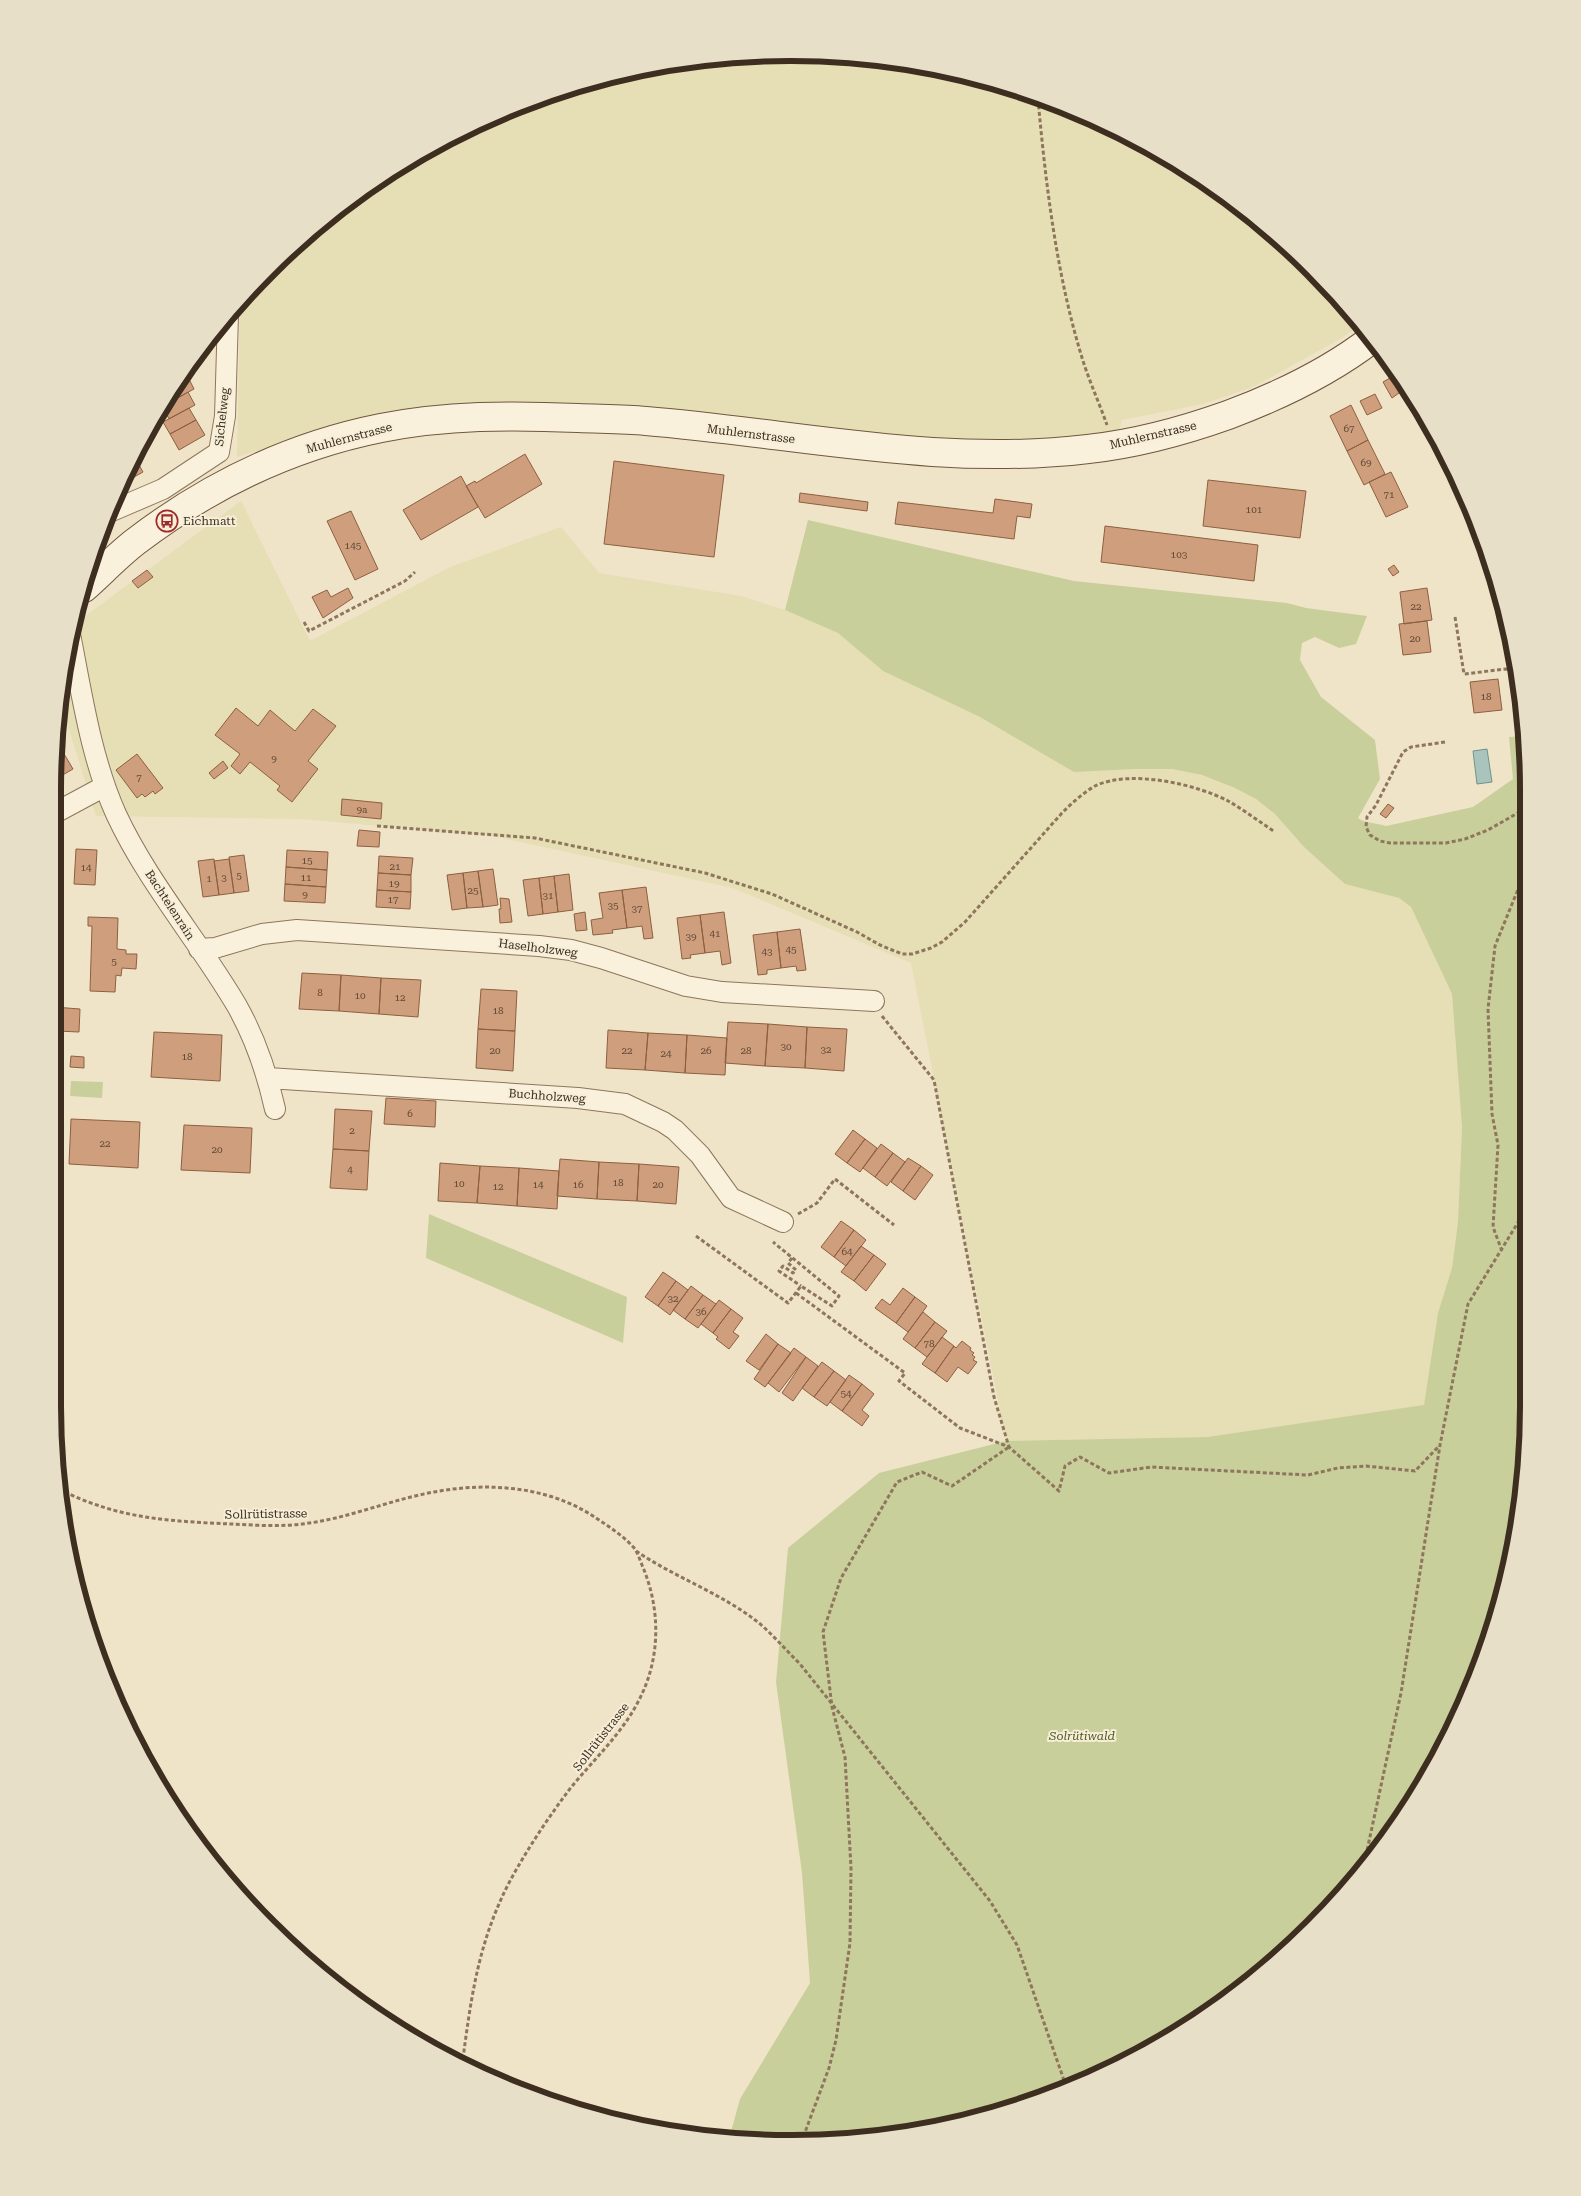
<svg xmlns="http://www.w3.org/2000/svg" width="1581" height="2196" font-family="'Roboto Serif',serif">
<rect width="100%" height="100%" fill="#f0e4c8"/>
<path fill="#e6deb5" d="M839,54L982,78L1117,129L1240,205L1346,304L1361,324L1342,338L1253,387L1203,404L1122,420L1115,445L1091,449L576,418L309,447L278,444L237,457L240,299L304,235L422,151L554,92L694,59Z
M241,501L310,641L450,567L561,527L599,573L741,596L785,610L838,633L883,671L980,717L1133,769H1172L1202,775L1235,788L1256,799L1275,814L1304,847L1345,884L1399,898L1411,907L1452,994L1462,1127L1458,1222L1452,1268L1438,1313L1424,1406L1207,1437L1006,1441L911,963L733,888L493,836L301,819L96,816L61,704L67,646L73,625Z"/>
<path fill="#c9cf9b" d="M808,520L1074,581L1287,603L1306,608L1367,616L1356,644L1339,648L1315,637L1302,643L1300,660L1321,697L1375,740L1380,779L1358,818C1364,823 1377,823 1386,826L1473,807L1513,779L1509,737L1522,736L1527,1453L1503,1597L1452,1732L1376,1855L1277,1961L1160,2044L1073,2087L982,2118L887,2137L790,2143L729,2139L740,2099L810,1983L802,1873L776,1682L788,1548L879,1473L1006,1441L1207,1437L1424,1405L1438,1313L1452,1268L1458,1222L1462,1127L1452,994L1411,907L1399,898L1345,884L1304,847L1275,814L1256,799L1235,788L1202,775L1172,769H1133L1074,772L980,717L883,671L838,633L785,610Z
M71,1081L103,1082L102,1098L70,1096Z
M429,1214L627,1297L623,1343L426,1258Z"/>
<path fill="#a9c4bc" stroke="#6f938a" d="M1487,749L1492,782L1477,784L1473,751Z"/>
<path fill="#cf9f7d" stroke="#8d5f41" d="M1396,372L1404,381L1417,405L1416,406L1406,388L1392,398L1383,382L1397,374Z
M188,377L194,389L168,403L167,400L180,381Z
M188,392L195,405L169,419L163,407Z
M1375,394L1382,408L1367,415L1360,401Z
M1351,405L1368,440L1347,451L1330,416Z
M189,408L196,420L170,434L163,422Z
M196,420L205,435L179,450L170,434Z
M1368,440L1385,474L1364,485L1347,451Z
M525,454L542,484L485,518L466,486L475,481L476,483Z
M134,456L143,472L127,481L125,476Z
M614,461L724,475L714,557L604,544Z
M1391,472L1408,507L1386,517L1369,482Z
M461,476L478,507L421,540L403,510Z
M1208,480L1306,491L1300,538L1203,526Z
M800,493L868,502L867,511L799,502Z
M995,499L1032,504L1030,518L1017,516L1014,539L895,524L898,502L993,513Z
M351,511L378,569L355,580L327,521Z
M1105,526L1258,545L1254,581L1101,562Z
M1394,565L1399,572L1393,576L1388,569Z
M147,570L153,577L138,588L132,581Z
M348,588L353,598L323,618L312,597L327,590L331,597Z
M1427,588L1432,620L1404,624L1400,592Z
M1503,600L1512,642L1508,643L1507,632H1504L1501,611L1504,610Z
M1427,621L1431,652L1403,655L1399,624Z
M1498,679L1502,710L1474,713L1470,682Z
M236,708L258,726L270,710L295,731L313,709L336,726L308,761L318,769L292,802L277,790L280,786L250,762L240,774L231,766L240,754L215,735Z
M57,742L73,769L54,780Z
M137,754L163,788L155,794L153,791L145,797L142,794L137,798L116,770Z
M223,761L228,768L214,779L209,773Z
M342,799L382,803L381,819L341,815Z
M1388,804L1394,808L1386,818L1380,814Z
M359,830L380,832L379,847L357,846Z
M76,849L97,850L95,885L74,884Z
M287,850L328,852L327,870L286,867Z
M244,855L249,891L234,893L229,857Z
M379,856L413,858L411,875L378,873Z
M214,859L219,895L203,897L198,861Z
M229,859L234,893L219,895L214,861Z
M286,867L327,870L326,887L285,884Z
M493,869L498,905L483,907L478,871Z
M478,871L483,907L467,908L463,873Z
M378,873L411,875V892L377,890Z
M463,873L467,908L452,910L447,875Z
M569,874L573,910L558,912L554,876Z
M554,876L558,912L543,914L539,878Z
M539,878L543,914L528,916L523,880Z
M285,884L326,887L325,903L284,901Z
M646,887L653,938L644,939L642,926L627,928L622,890Z
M377,890L411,892L410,909L376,907Z
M622,890L627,928L612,930L613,933L593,935L591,920L603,918L599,893Z
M500,898L509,899L512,922L500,923L499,909H501Z
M585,912L587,930L576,931L574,914Z
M724,912L731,963L722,965L720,951L705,953L700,915Z
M700,915L705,953L690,955L691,958L682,959L677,918Z
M88,917L118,918L117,949L126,950V954H137L136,969L122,968L121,976L116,975L115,992L90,991L92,926H88Z
M800,929L806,970L797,971L796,966L781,968L777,932Z
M777,932L781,968L767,970V974L758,975L753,935Z
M302,973L341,975L339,1011L299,1009Z
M341,975L381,978L379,1014L339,1011Z
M381,978L421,980L418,1017L379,1014Z
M481,989L517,991L515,1031L478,1029Z
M54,1007L80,1009L79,1032L57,1031V1043H55Z
M728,1022L768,1024L765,1066L725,1063Z
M768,1024L807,1027L805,1068L765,1066Z
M807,1027L847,1029L844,1071L805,1068Z
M478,1029L515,1031L513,1071L476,1068Z
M608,1030L648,1033L645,1070L606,1068Z
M154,1032L222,1035L220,1081L151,1077Z
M648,1033L687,1035L685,1073L645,1070Z
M687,1035L727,1038L725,1075L685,1073Z
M71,1056L84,1057V1068L70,1067Z
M386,1098L436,1101L435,1127L384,1124Z
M335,1109L372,1111L369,1151L333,1149Z
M71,1119L140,1122L138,1168L69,1164Z
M184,1125L252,1128L250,1173L181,1170Z
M853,1130L865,1139L847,1163L835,1154Z
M865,1139L877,1148L860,1172L847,1163Z
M881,1144L893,1153L875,1177L863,1168Z
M333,1149L369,1151L367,1190L330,1188Z
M893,1153L905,1162L887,1186L875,1177Z
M908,1158L921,1166L903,1191L891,1182Z
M560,1159L599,1162L597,1199L557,1196Z
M599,1162L639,1164L637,1201L597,1199Z
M440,1163L480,1166L477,1203L438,1201Z
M639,1164L679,1167L676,1204L637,1201Z
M480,1166L519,1168L517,1206L477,1203Z
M921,1166L933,1175L915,1200L903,1191Z
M519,1168L559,1171L557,1209L517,1206Z
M841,1221L854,1230L834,1257L821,1247Z
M854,1230L866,1240L846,1266L834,1257Z
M861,1246L874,1255L854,1281L841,1272Z
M874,1255L886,1264L866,1291L854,1281Z
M663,1272L676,1281L658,1306L645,1297Z
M676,1281L688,1290L670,1315L658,1306Z
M691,1286L703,1295L685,1319L673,1310Z
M903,1288L915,1297L896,1323L875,1308L882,1299L890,1305Z
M703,1295L716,1304L698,1328L685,1319Z
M915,1297L927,1306L908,1332L896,1323Z
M719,1300L731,1309L713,1333L701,1324Z
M731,1309L743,1318L733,1332L739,1336L729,1349L716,1339L718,1337L713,1333Z
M923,1312L935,1322L915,1348L903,1339Z
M935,1322L947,1331L927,1357L915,1348Z
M766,1334L778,1344L759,1370L746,1361Z
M942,1337L954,1346L935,1373L922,1364Z
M962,1341L971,1348L970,1350L974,1353L972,1355L975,1357L973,1360L977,1362L968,1374L958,1367L947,1382L935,1373L954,1346L956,1348Z
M778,1344L791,1353L765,1387L754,1379Z
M794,1348L806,1357L779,1392L768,1383Z
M806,1357L818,1366L793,1401L782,1393Z
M822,1362L834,1371L814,1397L802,1388Z
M834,1371L846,1380L827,1406L814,1397Z
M849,1375L862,1384L842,1411L830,1402Z
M862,1384L874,1394L862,1410L869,1416L862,1426L842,1411Z"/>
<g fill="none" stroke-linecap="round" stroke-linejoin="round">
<g stroke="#8d765c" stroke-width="22">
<path id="street" d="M107,513L163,489L219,452L225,416L228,315
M70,634C82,695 91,758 116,814C148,883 199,941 237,1006C255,1038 267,1073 275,1109
M53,814L105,786
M199,949L215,948L262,934L297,930L539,946L571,950L601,958L686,986L722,992L874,1001
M268,1078L578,1098L625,1104L663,1122L675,1130L700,1155L731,1198L783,1222"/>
</g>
<g stroke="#6f573f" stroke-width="30">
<path id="secondary" d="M84,588C101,573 117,556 135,542C207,487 291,446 381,428C446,415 512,415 578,418C601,419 624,419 646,421C794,433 939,467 1088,449C1135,444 1183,431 1228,415C1279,396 1329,372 1372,339"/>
</g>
<path stroke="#8d765c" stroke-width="3" stroke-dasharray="4 2.5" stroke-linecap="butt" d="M1038,99C1046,187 1057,279 1084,364C1091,385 1100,405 1107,425
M1455,617L1464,674L1506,669L1518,672
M304,622L309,631L405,581L415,572
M1445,742L1411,747L1403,752L1376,805L1367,817L1366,827L1370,835L1380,841L1390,843H1446L1465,839L1488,830L1523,810
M377,826L535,838L705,873L772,894L857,932L880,945L902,954H912L931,948L942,942L965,922L1062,813C1072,803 1083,793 1095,786C1130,769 1197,784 1230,802C1245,811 1260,822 1275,832
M882,1016L934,1080L994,1397L1009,1447
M798,1214L817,1203L835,1179L894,1225
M696,1236L788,1303L801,1286L832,1306L839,1296L773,1242
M1502,1251L1493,1227L1498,1145L1492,1114L1488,1009L1495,946L1523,877
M792,1258L788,1263L796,1270L793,1273L783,1266L779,1271L801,1286
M796,1293L905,1373L899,1381L960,1428L1009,1447L1059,1491L1065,1466L1080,1457L1109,1473L1151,1467L1308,1475L1338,1468L1366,1466L1415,1471L1440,1445
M59,1489C71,1495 84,1501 97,1505C139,1520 187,1522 231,1524C254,1525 279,1527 302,1524C347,1519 389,1500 434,1492C487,1482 547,1486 593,1516C608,1526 624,1536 635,1549C638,1554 640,1560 642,1565C661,1609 661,1659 638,1702C621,1735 592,1761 569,1790C548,1818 528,1848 511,1879C478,1941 471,1998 462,2066
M636,1551C674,1577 723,1594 759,1623C773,1635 786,1650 800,1664L990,1901L1017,1945L1067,2089
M1363,1869L1401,1693L1440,1445L1468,1304L1525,1211
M801,2143L829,2068L836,2040L850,1943L851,1868L845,1757L832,1707L823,1632L841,1578L897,1482L922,1472L952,1486L1009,1447"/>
<use href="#street" stroke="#faf1dc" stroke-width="20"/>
<use href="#secondary" stroke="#faf1dc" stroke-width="28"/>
</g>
<defs>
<g id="bus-ring" transform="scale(1.125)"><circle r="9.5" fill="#f7eed8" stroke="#9e2a2b" stroke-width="1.5"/><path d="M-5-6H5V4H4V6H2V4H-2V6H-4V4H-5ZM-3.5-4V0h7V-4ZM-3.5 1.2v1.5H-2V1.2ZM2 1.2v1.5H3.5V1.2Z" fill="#9e2a2b"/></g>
</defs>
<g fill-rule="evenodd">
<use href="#bus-ring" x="167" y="521"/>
</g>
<g text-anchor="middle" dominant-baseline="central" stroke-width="4" stroke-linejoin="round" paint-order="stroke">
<g font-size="10" fill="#624a37">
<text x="1349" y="428">67</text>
<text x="1366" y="462">69</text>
<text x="1389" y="494">71</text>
<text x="1254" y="509">101</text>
<text x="353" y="545">145</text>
<text x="1179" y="554">103</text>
<text x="1416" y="606">22</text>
<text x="1415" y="638">20</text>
<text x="1486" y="696">18</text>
<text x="274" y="758">9</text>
<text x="139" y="777">7</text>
<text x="362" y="809">9a</text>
<text x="307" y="860">15</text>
<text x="395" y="866">21</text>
<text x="86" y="867">14</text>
<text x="239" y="875">5</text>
<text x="224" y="877">3</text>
<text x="306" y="877">11</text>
<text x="209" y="878">1</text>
<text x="394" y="883">19</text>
<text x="473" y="890">25</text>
<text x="305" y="894">9</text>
<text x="548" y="895">31</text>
<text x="393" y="899">17</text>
<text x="613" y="905">35</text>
<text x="637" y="908">37</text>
<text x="715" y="933">41</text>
<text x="691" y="936">39</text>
<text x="791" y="949">45</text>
<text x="767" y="951">43</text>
<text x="114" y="961">5</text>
<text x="320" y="992">8</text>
<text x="360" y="995">10</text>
<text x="400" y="997">12</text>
<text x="498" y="1010">18</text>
<text x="786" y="1046">30</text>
<text x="826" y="1049">32</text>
<text x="495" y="1050">20</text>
<text x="627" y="1050">22</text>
<text x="706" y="1050">26</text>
<text x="746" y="1050">28</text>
<text x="666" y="1053">24</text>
<text x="187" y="1056">18</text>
<text x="410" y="1113">6</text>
<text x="352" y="1130">2</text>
<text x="105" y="1143">22</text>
<text x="217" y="1149">20</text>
<text x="350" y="1169">4</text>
<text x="618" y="1182">18</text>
<text x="459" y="1183">10</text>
<text x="538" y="1184">14</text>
<text x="578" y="1184">16</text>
<text x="658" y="1184">20</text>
<text x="498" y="1186">12</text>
<text x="847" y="1251">64</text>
<text x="673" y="1298">32</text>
<text x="701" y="1311">36</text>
<text x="929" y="1343">78</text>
<text x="846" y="1393">54</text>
</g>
<g font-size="12" fill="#3d2e20" stroke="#f7eed8">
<text transform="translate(222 417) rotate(-84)">Sichelweg</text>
<text transform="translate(751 434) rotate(7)">Muhlernstrasse</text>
<text transform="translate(1153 435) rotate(-13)">Muhlernstrasse</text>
<text transform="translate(349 438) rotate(-15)">Muhlernstrasse</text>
<text transform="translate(170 905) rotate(57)">Bachtelenrain</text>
<text transform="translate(538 948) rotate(7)">Haselholzweg</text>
<text transform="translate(547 1096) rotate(4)">Buchholzweg</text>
<text transform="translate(266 1514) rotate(-1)">Sollrütistrasse</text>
<text transform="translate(601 1737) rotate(-52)">Sollrütistrasse</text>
</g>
<g font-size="12" fill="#3d2e20" stroke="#f7eed8" text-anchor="start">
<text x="183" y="521">Eichmatt</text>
</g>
<g font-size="12" font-style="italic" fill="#4d5a26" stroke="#f7eed8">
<text x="1082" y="1736">Solrütiwald</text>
</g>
</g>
<path d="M0 0H1581V2196H0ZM790 61H791A729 729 0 0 1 1520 790V1406A729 729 0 0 1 791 2135H790A729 729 0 0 1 61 1406V790A729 729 0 0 1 790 61Z" fill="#e8dfc9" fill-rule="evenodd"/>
<path fill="none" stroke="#3d2e20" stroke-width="6" d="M790 61H791A729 729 0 0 1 1520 790V1406A729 729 0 0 1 791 2135H790A729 729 0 0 1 61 1406V790A729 729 0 0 1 790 61Z"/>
</svg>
